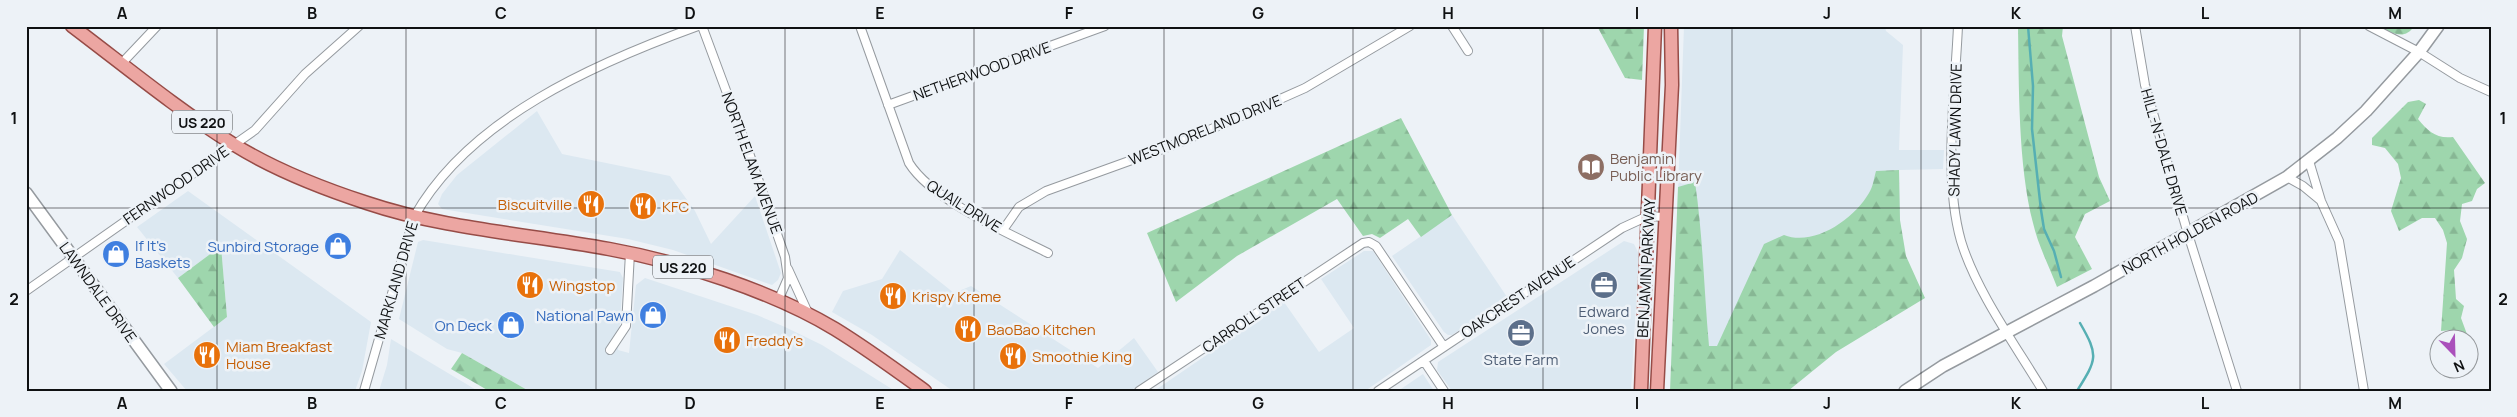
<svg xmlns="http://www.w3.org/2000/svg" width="2517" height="417" font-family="Manrope,sans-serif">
<defs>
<pattern id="forest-firs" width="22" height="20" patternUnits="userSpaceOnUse" patternTransform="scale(1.25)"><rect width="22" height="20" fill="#9ed6ad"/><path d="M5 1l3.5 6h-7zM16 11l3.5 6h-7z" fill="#87b794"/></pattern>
</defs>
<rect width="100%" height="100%" fill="#edf2f7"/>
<path fill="#dce8f1" d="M1684,26H1885L1886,31L1903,45L1899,150H1944L1943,169L1899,170L1900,220L1720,357L1672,355Z
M537,111L562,154L670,176L695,211L711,244L755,196L781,273L778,280L772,285L673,250L628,239L442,209L438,204L442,194L457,175Z
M188,191L371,322L362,371L355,391H187L164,364L227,317L221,246L178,278L137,227Z
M1452,215L1507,297L1452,335H1448L1444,332L1392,256Z
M423,240L620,272L623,278L618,350L629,353L636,285L645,278L757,315L785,327L822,345L895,391H529L462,353L447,349L399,319L418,242Z
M1624,241L1634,244L1639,254L1631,391H1452L1437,370L1438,362Z
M900,250L954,293L971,286L1098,368L1134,338L1158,372L1130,391H953L872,335L832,312L843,291L882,279Z
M1364,251H1373L1431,340V345L1365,391H1154L1284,302L1319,352L1354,328L1321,279Z
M391,339L478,391H379L387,365Z
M1423,374L1434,391H1398Z"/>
<path fill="url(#forest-firs)" d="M1597,26H1644L1642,80L1625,78Z
M2018,26H2063L2062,36L2099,177L2110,201L2085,214L2075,237L2092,269L2057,287C2049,266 2038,245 2033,223C2018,165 2019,87 2018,26Z
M2380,26H2414C2405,41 2391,33 2380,26Z
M2419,100L2426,104L2418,119C2428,131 2436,139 2453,137L2485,183L2477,189L2472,201L2462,204L2460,221L2467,239L2462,258L2454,270L2456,299L2464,306L2461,318L2468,337L2453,330L2441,331L2447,243L2443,230L2435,218H2422L2399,231L2391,211L2401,178L2398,164L2385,148L2372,145V138L2408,102Z
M1401,118L1452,215L1421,237L1408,219L1380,238L1372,234L1363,236L1337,199L1237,256L1176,302L1147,233Z
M1899,170L1900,220L1906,256L1925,298L1836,352L1788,391H1670L1678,187L1695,182C1703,236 1704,291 1709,346H1717L1764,244L1784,235C1814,247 1854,219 1869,193C1873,187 1874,178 1876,171Z
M221,246L227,317L214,327L178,278Z
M462,353L529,391H489L451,369Z"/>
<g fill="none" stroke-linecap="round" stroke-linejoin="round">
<path stroke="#56afb3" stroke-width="2.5" d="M2028,26L2033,86L2032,129L2041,210L2044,229L2054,251L2061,277
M2077,391C2097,359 2099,356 2080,323"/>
<g stroke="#959a9f" stroke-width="10">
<path id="street" d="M702,26L747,147L785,257L788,278L778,301
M860,26L909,163C932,200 1008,233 1048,253
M1452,26L1468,51
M1958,26C1955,94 1943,177 1961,241C1976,291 2016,346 2043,391
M2135,26L2145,85L2188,234L2237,391
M2369,26L2419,52L2460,78L2491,92
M122,63L157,26
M888,105L1105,26
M2309,161L2321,201L2339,241L2364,391
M2287,177L2303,186L2320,200
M1003,230L1019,207L1046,191L1179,143L1269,104L1305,88L1410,26
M788,269L809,315
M26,291L255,130L305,74L359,26
M610,350L626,326L630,253
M1424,361L1444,391
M364,391L414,217C469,118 596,63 698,26
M1139,391L1363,243L1369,242L1376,246L1444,347
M1378,391L1622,228L1648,216L1664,217"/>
</g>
<g stroke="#959a9f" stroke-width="14">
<path id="secondary" d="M26,193L171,391
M1905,391L1943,366L2094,286L2287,177L2337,138L2366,111L2419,52L2438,26"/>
</g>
<g stroke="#974c47" stroke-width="15">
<path id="primary" d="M72,26C125,66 177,109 233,144C273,169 321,188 367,203C444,229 528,234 609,249C681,262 772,291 835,329C866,348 896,370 925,391
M1641,391L1655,26
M1657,391L1672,85L1671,26"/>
</g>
<use href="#street" stroke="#fff" stroke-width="8"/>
<use href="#secondary" stroke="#fff" stroke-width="11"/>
<use href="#primary" stroke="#eca6a2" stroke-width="12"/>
</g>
<path fill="none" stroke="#0f1112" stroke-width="1" stroke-opacity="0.55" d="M217,26V391M406,26V391M596,26V391M785,26V391M974,26V391M1164,26V391M1353,26V391M1543,26V391M1732,26V391M1921,26V391M2111,26V391M2300,26V391M26,208H2491"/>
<defs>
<g id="library-disc" transform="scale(1.4375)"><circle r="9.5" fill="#8d6e63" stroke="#edf2f7"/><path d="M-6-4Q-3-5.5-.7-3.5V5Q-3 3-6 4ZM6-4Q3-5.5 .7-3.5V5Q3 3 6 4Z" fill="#fff"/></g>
<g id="restaurant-disc" transform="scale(1.4375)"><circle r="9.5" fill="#e8710a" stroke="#edf2f7"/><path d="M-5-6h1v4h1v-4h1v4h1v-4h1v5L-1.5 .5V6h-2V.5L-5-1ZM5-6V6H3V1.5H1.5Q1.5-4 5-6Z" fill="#fff"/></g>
<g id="shop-disc" transform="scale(1.4375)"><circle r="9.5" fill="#3f7fe0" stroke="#edf2f7"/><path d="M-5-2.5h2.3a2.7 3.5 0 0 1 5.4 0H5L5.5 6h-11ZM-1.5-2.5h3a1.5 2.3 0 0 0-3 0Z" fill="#fff"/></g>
<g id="office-disc" transform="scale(1.4375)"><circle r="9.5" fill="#5c6f8a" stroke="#edf2f7"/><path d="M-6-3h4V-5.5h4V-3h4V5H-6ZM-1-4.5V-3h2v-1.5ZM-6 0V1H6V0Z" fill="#fff"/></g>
</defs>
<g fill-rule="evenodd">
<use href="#library-disc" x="1591" y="167"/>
<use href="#restaurant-disc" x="591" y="204"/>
<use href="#restaurant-disc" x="643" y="206"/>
<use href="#shop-disc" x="338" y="246"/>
<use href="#shop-disc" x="116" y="254"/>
<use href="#restaurant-disc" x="530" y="285"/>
<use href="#office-disc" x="1604" y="285"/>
<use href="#restaurant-disc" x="893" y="296"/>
<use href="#shop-disc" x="653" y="315"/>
<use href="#shop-disc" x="511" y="325"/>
<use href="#restaurant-disc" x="968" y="329"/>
<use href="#office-disc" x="1521" y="333"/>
<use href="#restaurant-disc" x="727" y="340"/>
<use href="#restaurant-disc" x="207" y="355"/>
<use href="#restaurant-disc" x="1013" y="356"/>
</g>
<g text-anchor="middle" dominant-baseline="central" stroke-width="5" stroke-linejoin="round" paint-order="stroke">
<g fill="#edf2f7" stroke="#525457" stroke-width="1">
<rect x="172" y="110.5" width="60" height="23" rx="4"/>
<rect x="653" y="255.5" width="60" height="23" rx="4"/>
</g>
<g font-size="14" font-weight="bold" fill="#0f1112">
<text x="202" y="122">US 220</text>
<text x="683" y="267">US 220</text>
</g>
<g font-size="15" fill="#0f1112" stroke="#edf2f7">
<text transform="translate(982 71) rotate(-20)">NETHERWOOD DRIVE</text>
<text transform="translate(1205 130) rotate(-22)">WESTMORELAND DRIVE</text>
<text transform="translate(1955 130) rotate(-89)">SHADY LAWN DRIVE</text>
<text transform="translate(2164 152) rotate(74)">HILL-N-DALE DRIVE</text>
<text transform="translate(752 163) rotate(70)">NORTH ELAM AVENUE</text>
<text transform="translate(176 185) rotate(-35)">FERNWOOD DRIVE</text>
<text transform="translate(964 206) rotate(32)">QUAIL DRIVE</text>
<text transform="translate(2190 233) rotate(-29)">NORTH HOLDEN ROAD</text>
<text transform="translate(1646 268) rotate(-87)">BENJAMIN PARKWAY</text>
<text transform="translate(396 280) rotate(-74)">MARKLAND DRIVE</text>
<text transform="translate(98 292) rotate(54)">LAWNDALE DRIVE</text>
<text transform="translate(1518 297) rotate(-34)">OAKCREST AVENUE</text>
<text transform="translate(1254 315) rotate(-34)">CARROLL STREET</text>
</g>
<g font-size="15" fill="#785e54" stroke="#edf2f7" text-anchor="start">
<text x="1610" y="158">Benjamin<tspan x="1610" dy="17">Public Library</tspan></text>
</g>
<g font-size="15" fill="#c56008" stroke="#edf2f7" text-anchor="start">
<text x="572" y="204" text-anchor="end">Biscuitville</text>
<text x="662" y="206">KFC</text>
<text x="549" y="285">Wingstop</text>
<text x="912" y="296">Krispy Kreme</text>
<text x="987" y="329">BaoBao Kitchen</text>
<text x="746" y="340">Freddy's</text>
<text x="226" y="346">Miam Breakfast<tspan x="226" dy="17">House</tspan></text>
<text x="1032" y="356">Smoothie King</text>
</g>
<g font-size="15" fill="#366cbe" stroke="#edf2f7" text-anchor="end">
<text x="135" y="245" text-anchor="start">If It's<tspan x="135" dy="17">Baskets</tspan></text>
<text x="319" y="246">Sunbird Storage</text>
<text x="634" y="315">National Pawn</text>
<text x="492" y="325">On Deck</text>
</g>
<g font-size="15" fill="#4e5e75" stroke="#edf2f7">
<text x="1604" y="311">Edward<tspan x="1604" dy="17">Jones</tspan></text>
<text x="1521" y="359">State Farm</text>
</g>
</g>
<rect width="2517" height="417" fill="none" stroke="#edf2f7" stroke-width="55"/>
<g transform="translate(2454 354) rotate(157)"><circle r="24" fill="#edf2f7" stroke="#94989b"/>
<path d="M0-4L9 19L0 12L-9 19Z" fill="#aa50bb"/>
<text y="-8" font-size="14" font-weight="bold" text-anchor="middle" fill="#0f1112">N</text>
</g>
<rect x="28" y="28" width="2462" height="362" fill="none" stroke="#0f1112" stroke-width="2"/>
<g font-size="16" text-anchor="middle" font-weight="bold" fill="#0f1112">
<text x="122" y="19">A</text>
<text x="312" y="19">B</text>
<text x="501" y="19">C</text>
<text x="690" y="19">D</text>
<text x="880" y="19">E</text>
<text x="1069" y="19">F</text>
<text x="1258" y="19">G</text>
<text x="1448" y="19">H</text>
<text x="1637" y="19">I</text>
<text x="1827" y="19">J</text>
<text x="2016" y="19">K</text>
<text x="2205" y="19">L</text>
<text x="2395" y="19">M</text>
<text x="14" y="124">1</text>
<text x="2503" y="124">1</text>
<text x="14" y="305">2</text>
<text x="2503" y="305">2</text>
<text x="122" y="409">A</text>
<text x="312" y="409">B</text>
<text x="501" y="409">C</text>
<text x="690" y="409">D</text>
<text x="880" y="409">E</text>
<text x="1069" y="409">F</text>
<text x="1258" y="409">G</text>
<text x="1448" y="409">H</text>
<text x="1637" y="409">I</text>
<text x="1827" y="409">J</text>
<text x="2016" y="409">K</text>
<text x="2205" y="409">L</text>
<text x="2395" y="409">M</text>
</g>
</svg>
